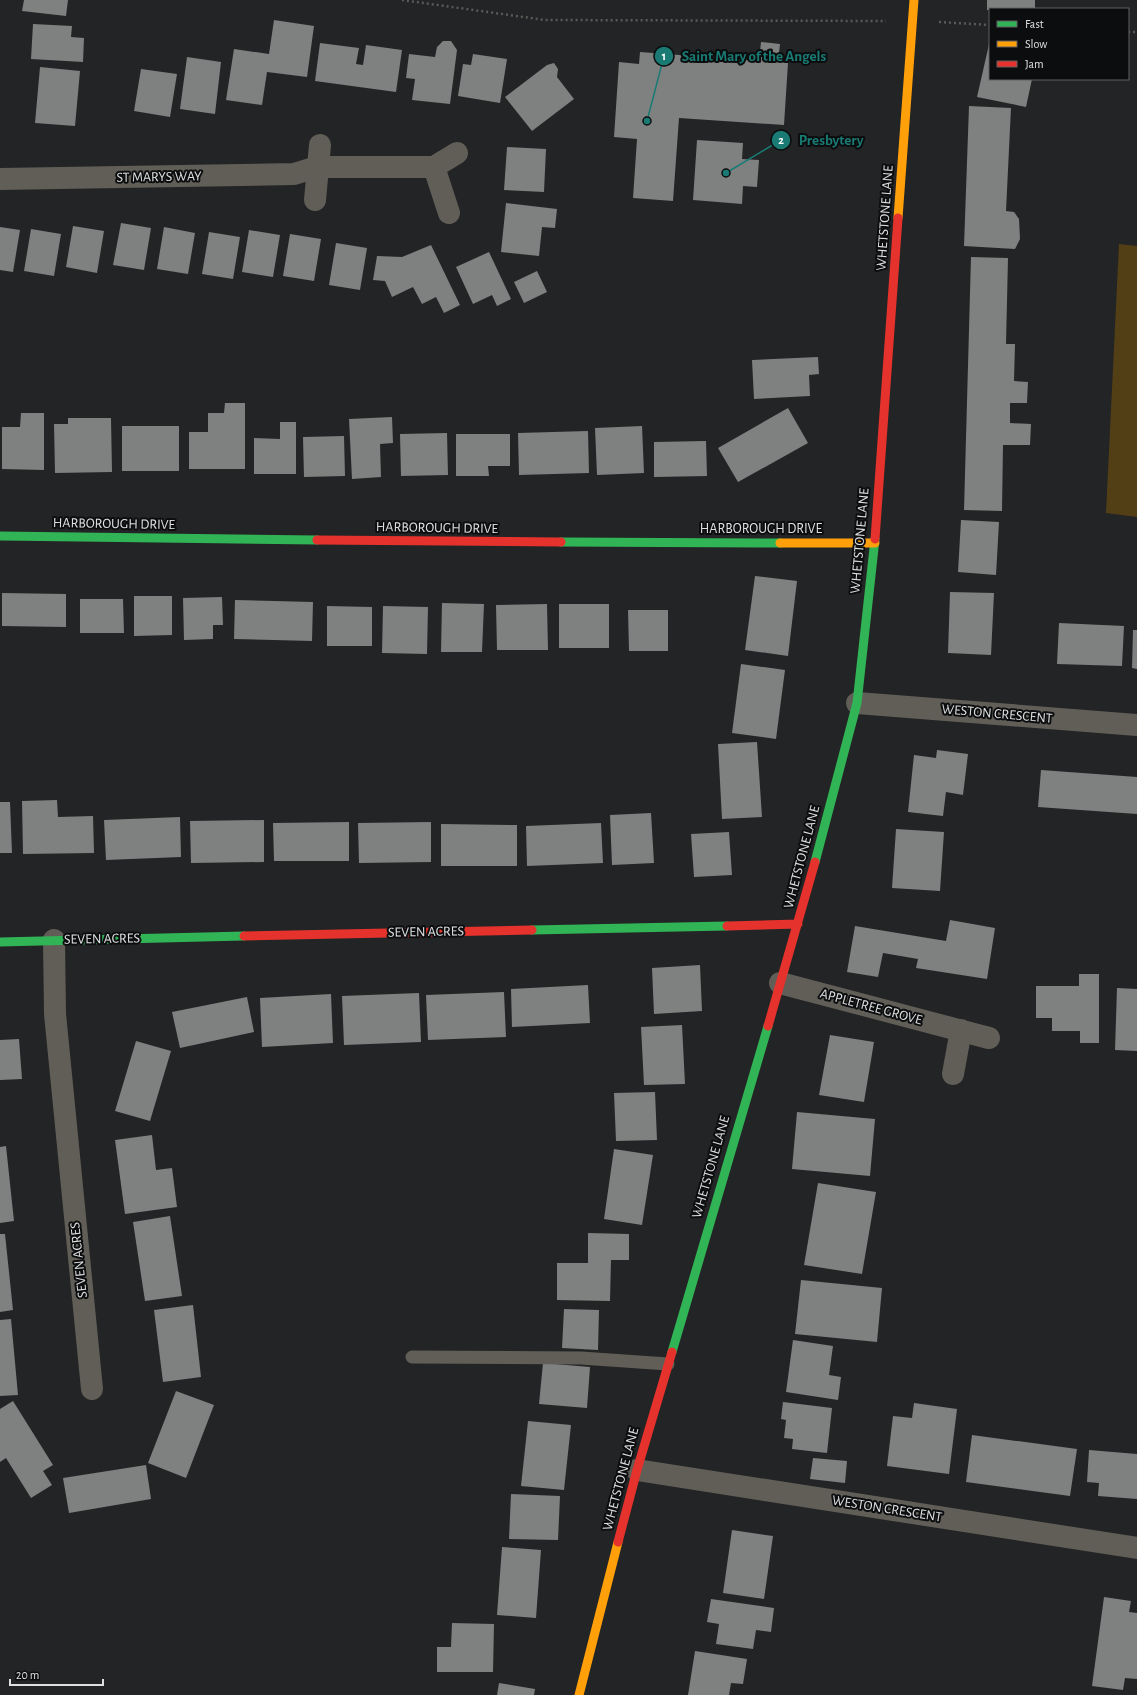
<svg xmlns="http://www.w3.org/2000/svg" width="1137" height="1695" font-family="'Alegreya Sans',sans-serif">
<rect width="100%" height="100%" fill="#232425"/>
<path fill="#523f16" d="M1119,244L1137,246V517L1106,513Z"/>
<path fill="#7f8080" d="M24,0H68L66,16L22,11Z
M987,0H1035V8L987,10Z
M274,20L314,26L307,77L267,72L262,105L226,100L234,49L269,54Z
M33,24L72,26L71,37L84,38L83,62L31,59Z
M990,40V79H1032L1026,107L977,97Z
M443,41H451L457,50L450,104L412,100L415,79L406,78L409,54L435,57L437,47Z
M761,42L780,44L778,62L788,63L784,125L679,118L673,201L633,198L637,139L614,137L619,62L639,64L640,52L759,61Z
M320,43L359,48L356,64L363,65L366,45L402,50L396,92L315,81Z
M473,54L507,59L500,103L458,96L463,64L471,65Z
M187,57L221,62L215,114L180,109Z
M554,63L558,69L557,77L574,99L532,131L505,97L547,65Z
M40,67L80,71L75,126L35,123Z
M141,69L177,74L170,117L134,111Z
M969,106L1011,108L1006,211L1014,212L1019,219L1020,239L1015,249L964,246Z
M697,140L743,143L742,159L759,160L757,187L743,186L742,204L693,200Z
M507,147L546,149L544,192L504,190Z
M506,203L557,209L555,228L542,227L539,256L501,252Z
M121,223L151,228L144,270L113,265Z
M73,226L104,231L97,273L66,267Z
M0,227L20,230L13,272L0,270Z
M164,227L195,233L188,274L157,269Z
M31,229L61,234L54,276L24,271Z
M249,230L280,235L273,277L242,272Z
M209,232L240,237L233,279L202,274Z
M290,234L321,239L314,281L283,276Z
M336,243L367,248L360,290L329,285Z
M431,245L460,305L444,313L436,297L422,304L413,287L392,297L385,281L373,280L377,256L402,257Z
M489,252L511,299L497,306L492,295L473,304L456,267Z
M971,257L1008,258L1006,344H1015L1014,381L1028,382L1027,403H1010V423L1031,424L1030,445H1003L1002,511L964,510Z
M537,271L547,292L524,303L514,282Z
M818,357L819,374L809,375L810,396L754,399L752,360Z
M225,403H245V469H189V432H208V413H224Z
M788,408L808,443L738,482L718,448Z
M21,413H44V470L2,469V427H20Z
M392,417L393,443L380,444L381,477L352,479L349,419Z
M68,418H111L112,472L55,473L54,424H68Z
M280,422H296V474H254V438L280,439Z
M122,426H179V471H122Z
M642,426L644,473L597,475L595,428Z
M588,431L589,473L519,475L518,433Z
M447,433L448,475L401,476L400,434Z
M456,434H510V466H488L489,476H456Z
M344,436L345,476L304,477L303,437Z
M706,441L707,476L654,477V442Z
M961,520L999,522L996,575L958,572Z
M755,576L797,581L788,656L745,650Z
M950,592L994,593L991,655L948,653Z
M2,593L66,594V627L2,626Z
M134,596H172V635L134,636Z
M222,597L223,625H213V639L184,640L183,598Z
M80,599H123L124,633H80Z
M235,600L313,602L312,641L234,639Z
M442,603L484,604L482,652H441Z
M547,604L548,650H497L496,605Z
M559,604H609V648H559Z
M327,606L372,607V646H327Z
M383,606L428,607L427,654L382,653Z
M628,610H668V651H629Z
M1059,623L1124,626L1122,666L1057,664Z
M1133,630H1137V669L1132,668Z
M741,664L785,670L776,739L732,733Z
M757,742L762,817L722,819L718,744Z
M937,750L968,754L963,795L946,792L943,816L908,812L914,755L936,758Z
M1041,770L1137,777V814L1038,807Z
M57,800L58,817L93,816L94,853L23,854L22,801Z
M0,802H10L12,853H0Z
M651,813L654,863L612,865L610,815Z
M180,817L181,857L106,860L104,820Z
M264,820V862L191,863L190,821Z
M349,822V861H274L273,823Z
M431,822V862L359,863L358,823Z
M601,823L603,863L527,866L526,826Z
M441,824L517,825V866H441Z
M896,829L944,832L940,891L892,888Z
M729,832L732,875L694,877L691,834Z
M950,920L995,928L987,979L916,968L918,959L883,953L878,977L847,972L855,926L946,941Z
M700,965L702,1011L654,1014L652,968Z
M1079,974H1099V1043H1080V1031H1052V1018H1036V986H1079Z
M588,985L590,1023L512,1027L511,989Z
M1117,988L1137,989V1051L1115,1050Z
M504,992L506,1037L428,1040L426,995Z
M419,993L421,1042L344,1045L342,996Z
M331,994L333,1043L262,1047L260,998Z
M247,997L254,1032L180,1048L172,1012Z
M682,1025L685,1084L644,1085L641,1027Z
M830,1035L874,1042L864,1102L819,1095Z
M19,1039L22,1079L0,1080V1040Z
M136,1041L171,1051L150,1121L115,1111Z
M655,1092L657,1140L616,1141L614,1093Z
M797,1112L875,1119L870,1176L792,1169Z
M152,1135L156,1170L172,1168L177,1207L125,1214L115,1140Z
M6,1146L14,1221L0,1223V1147Z
M614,1149L653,1155L642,1225L604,1219Z
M818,1183L876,1192L862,1274L804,1265Z
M170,1216L182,1296L145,1301L133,1222Z
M588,1233L629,1234V1260H611L610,1301L557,1300V1263H588Z
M0,1234H5L13,1310L0,1312Z
M801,1280L882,1288L877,1342L795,1334Z
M193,1305L201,1377L163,1382L154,1310Z
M564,1309L599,1310L598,1350L562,1348Z
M11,1319L18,1395L0,1396V1320Z
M793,1340L833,1346L829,1375L841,1377L838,1400L786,1392Z
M543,1363L590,1367L587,1408L539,1404Z
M176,1391L214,1405L186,1478L148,1463Z
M13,1401L53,1465L43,1471L52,1485L31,1498L6,1458L0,1462V1409Z
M783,1402L832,1408L827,1453L792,1449L793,1439L784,1438L786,1420L781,1419Z
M914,1403L957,1409L949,1474L887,1466L893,1416L912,1418Z
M528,1421L571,1425L564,1490L521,1486Z
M972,1435L1077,1449L1070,1496L966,1482Z
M1089,1450L1137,1454V1499L1098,1496L1099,1483L1087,1482Z
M813,1458L847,1461L845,1483L810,1479Z
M146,1465L151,1499L69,1513L63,1478Z
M511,1494L560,1496L558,1540L509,1539Z
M732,1530L773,1536L764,1599L723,1593Z
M502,1547L541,1550L536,1618L497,1615Z
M1104,1597L1131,1601L1129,1612L1137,1613V1679L1125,1678L1123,1690L1092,1686Z
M711,1599L774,1608L771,1632L756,1630L753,1649L716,1644L719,1624L707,1622Z
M452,1623L494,1624L493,1672H437V1647H451Z
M695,1651L747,1659L743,1684L731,1683L729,1695H688Z
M499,1683L535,1689L534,1695H497Z"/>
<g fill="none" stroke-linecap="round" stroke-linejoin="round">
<path stroke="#5b5a58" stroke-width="2.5" stroke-dasharray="2 3" stroke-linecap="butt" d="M402,0L545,20L886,21
M939,22L990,25
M1128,32H1137"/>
<path stroke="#615e58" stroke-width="13" d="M412,1357L581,1358L668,1364"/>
<path stroke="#615e58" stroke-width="22" d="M434,167L457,153
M0,179L294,174L317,167H434L449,213
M315,200L320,145
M857,703L1137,725
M54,940L55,1014L92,1389
M780,983L989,1038
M953,1074L961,1030
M637,1470L1137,1548"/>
<path stroke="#30b455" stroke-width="9" d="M0,536L317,540
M561,542L780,543
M815,862L857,703L875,539
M532,930L727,926
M0,942L244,936
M672,1352L768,1026"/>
<path stroke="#ff9f0a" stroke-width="9" d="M898,218L914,0
M780,543H875
M579,1695L618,1542"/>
<path stroke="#e5322d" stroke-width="9" d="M875,539L898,218
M317,540L561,542
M727,926L798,924
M244,936L532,930
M768,1026L815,862
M618,1542L637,1470L672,1352"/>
</g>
<g text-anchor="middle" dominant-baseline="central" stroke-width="4" stroke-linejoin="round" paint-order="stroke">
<g font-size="14" fill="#dee0e1" stroke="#0c0d0e">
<text transform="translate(159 177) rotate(-1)">ST MARYS WAY</text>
<text transform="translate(885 218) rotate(-86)">WHETSTONE LANE</text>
<text transform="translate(114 524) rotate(1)">HARBOROUGH DRIVE</text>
<text transform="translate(437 528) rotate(1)">HARBOROUGH DRIVE</text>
<text x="761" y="529">HARBOROUGH DRIVE</text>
<text transform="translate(860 541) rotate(-85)">WHETSTONE LANE</text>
<text transform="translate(997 714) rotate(5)">WESTON CRESCENT</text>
<text transform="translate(802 857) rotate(-75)">WHETSTONE LANE</text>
<text transform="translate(426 932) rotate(-1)">SEVEN ACRES</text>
<text transform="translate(102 939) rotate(-1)">SEVEN ACRES</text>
<text transform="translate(871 1007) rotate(15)">APPLETREE GROVE</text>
<text transform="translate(711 1167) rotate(-74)">WHETSTONE LANE</text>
<text transform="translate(79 1260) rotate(-96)">SEVEN ACRES</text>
<text transform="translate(621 1479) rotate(-75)">WHETSTONE LANE</text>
<text transform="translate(887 1509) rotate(9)">WESTON CRESCENT</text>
</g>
</g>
<path fill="none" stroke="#197b74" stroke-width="1.5" d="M647 121L664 56M726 173L781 140"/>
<g fill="#197b74" stroke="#0c0d0e" stroke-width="1.5">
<circle cx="647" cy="121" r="4"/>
<circle cx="726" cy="173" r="4"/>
<circle cx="664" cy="56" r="10"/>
<circle cx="781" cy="140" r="10"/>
</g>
<g font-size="12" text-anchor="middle" font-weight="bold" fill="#fff">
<text x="664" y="60">1</text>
<text x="781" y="144">2</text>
</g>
<g font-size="15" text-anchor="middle" font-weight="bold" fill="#197b74" stroke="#0c0d0e" stroke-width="4" stroke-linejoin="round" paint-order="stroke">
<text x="754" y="61">Saint Mary of the Angels</text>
<text x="831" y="145">Presbytery</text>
</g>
<rect x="989" y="8" width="140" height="72" fill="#0c0d0e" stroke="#606162"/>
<rect x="997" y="21" width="20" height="6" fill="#30b455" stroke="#606162"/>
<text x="1025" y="28" font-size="12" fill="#dee0e1">Fast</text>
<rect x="997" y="41" width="20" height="6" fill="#ff9f0a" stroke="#606162"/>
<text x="1025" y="48" font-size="12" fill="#dee0e1">Slow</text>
<rect x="997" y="61" width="20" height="6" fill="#e5322d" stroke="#606162"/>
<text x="1025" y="68" font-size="12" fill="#dee0e1">Jam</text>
<path d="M10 1679v6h93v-6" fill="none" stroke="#dee0e1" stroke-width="2"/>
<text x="16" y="1679" font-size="12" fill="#dee0e1" stroke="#0c0d0e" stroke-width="3" paint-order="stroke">20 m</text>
</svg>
